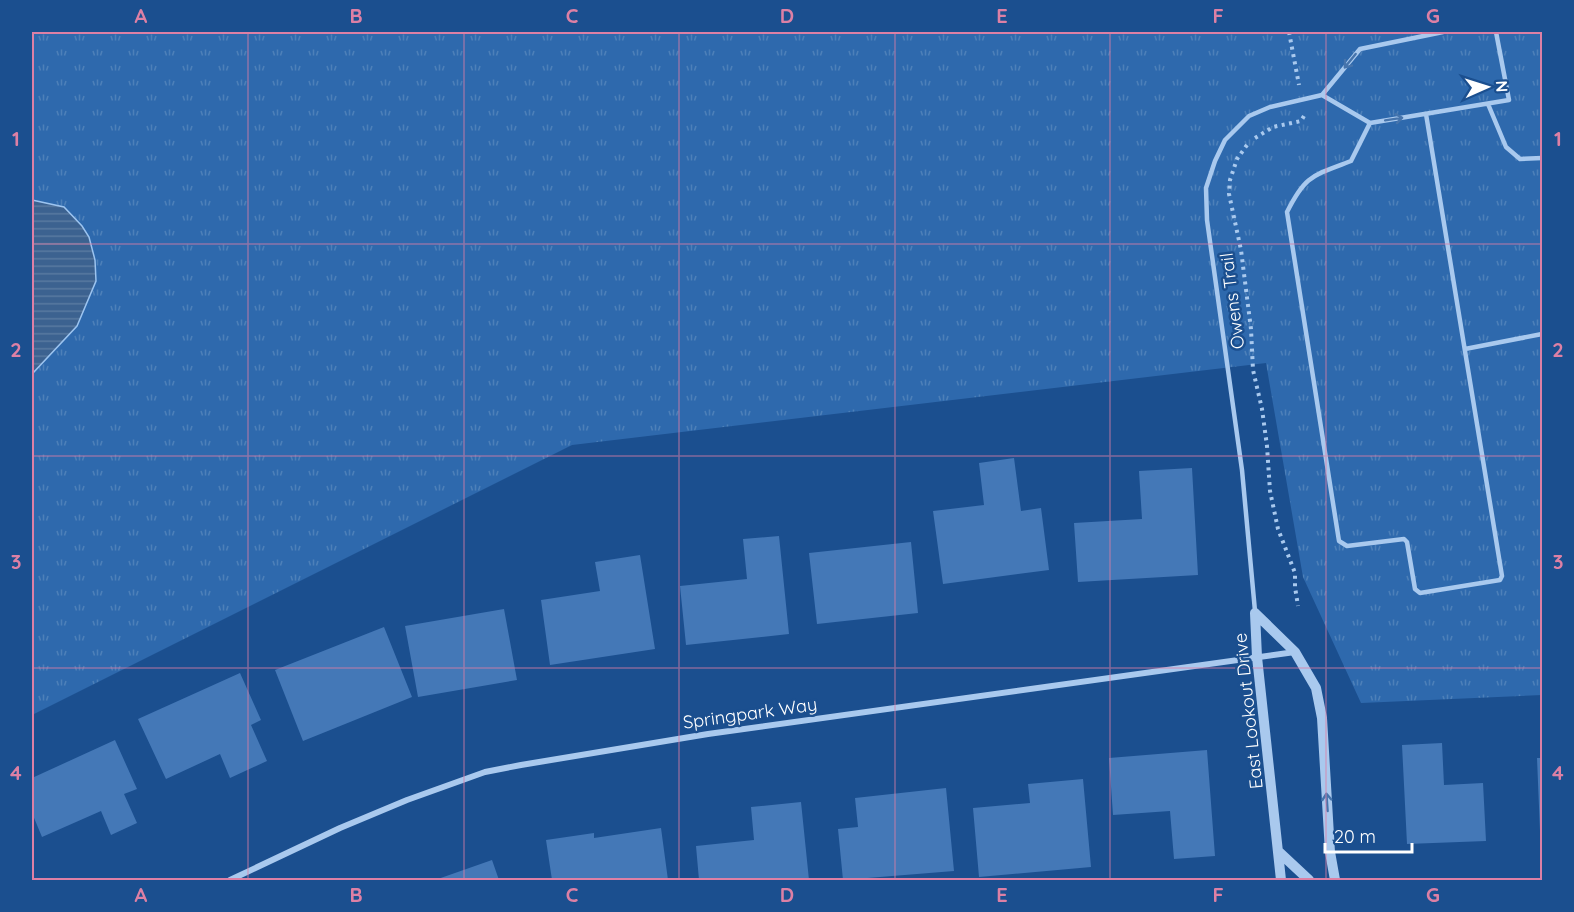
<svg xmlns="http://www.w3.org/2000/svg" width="1574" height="912" font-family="Quicksand,sans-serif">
<defs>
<pattern id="grass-tufts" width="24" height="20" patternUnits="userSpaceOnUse" patternTransform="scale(1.5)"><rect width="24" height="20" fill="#2e69ad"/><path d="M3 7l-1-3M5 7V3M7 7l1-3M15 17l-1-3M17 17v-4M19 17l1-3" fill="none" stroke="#4d80b9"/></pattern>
<pattern id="water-rules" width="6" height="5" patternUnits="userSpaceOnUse" patternTransform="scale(1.5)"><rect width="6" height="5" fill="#3c6290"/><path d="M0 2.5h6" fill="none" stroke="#597aa1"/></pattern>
</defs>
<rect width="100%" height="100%" fill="#1b4f8f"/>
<path fill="url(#grass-tufts)" d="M32,32H1542V695L1361,703L1303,577L1266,363L572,445L32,715Z"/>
<path fill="url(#water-rules)" stroke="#9cc4f0" stroke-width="1.5" d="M32,200L64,207L82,226L89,237L95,260L96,281L77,326L32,374Z"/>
<path fill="#4478b7" d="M1014,458L1021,511L1041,508L1049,570L943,584L933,511L984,505L979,463Z
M1192,468L1198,575L1078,582L1074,523L1142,519L1139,471Z
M779,536L789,634L686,645L680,586L747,579L743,539Z
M911,542L918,613L817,624L809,553Z
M640,555L655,649L550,665L541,600L600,591L595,562Z
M504,609L517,680L418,697L405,626Z
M384,627L412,697L303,741L275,670Z
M240,673L261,720L251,725L267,761L230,778L220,754L166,779L138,719Z
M115,740L137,789L124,794L137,823L111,835L101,811L42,837L32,813V778Z
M1442,743L1444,785L1483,783L1486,841L1407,844L1402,745Z
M1207,750L1215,856L1174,859L1170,811L1113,815L1109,758Z
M1537,758H1542V831H1540Z
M1083,779L1091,867L979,877L973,808L1030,803L1028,784Z
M946,788L954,871L843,880L838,829L858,827L855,798Z
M801,802L809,880H699L696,846L754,840L751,807Z
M661,828L668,880H552L546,840L594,833V838Z
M492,860L499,880H435Z"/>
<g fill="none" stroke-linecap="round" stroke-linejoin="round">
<path stroke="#a9c9ee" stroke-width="4" stroke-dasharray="3 4.5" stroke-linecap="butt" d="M1289,32L1299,85
M1255,138L1273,127L1301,121L1304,116
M1247,145L1237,159L1230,180L1229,194L1241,250L1251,329L1253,370L1262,409L1267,446L1270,491L1278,529L1295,573V587L1298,606"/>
<path stroke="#a9c9ee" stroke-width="4.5" d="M1322,95L1360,49L1443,32
M1488,104L1506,147L1520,159L1542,158
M1370,123L1351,161C1313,176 1306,174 1287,212L1339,541L1347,546L1404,539L1407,542L1415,589L1420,593L1500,580L1502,576L1426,114
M1465,349L1542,334
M1255,611L1242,470L1207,220L1206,188L1215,161L1225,140L1249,116L1270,107L1322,95L1370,123L1509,100L1496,32"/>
<path stroke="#a9c9ee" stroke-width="6" d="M230,880L340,828L407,800L485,772L521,765L708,734L1295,652"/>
<path stroke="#a9c9ee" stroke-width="10" d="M1255,613L1295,652L1316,688L1322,718L1330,852L1335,880
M1255,613L1257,657L1281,880
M1279,852L1309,880"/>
</g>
<defs><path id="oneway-shaft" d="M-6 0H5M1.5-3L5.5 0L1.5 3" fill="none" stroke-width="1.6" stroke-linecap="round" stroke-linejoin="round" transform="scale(1.5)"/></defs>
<g stroke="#4674ac">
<use href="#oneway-shaft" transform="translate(1350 61) rotate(129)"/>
<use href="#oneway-shaft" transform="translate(1394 119) rotate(-9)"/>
<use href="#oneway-shaft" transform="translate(1327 802) rotate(-94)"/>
</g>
<path fill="none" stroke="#dd80a5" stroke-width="1.5" stroke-opacity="0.55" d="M248,32V880M464,32V880M679,32V880M895,32V880M1110,32V880M1326,32V880M32,244H1542M32,456H1542M32,668H1542"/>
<g text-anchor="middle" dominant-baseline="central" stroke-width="5" stroke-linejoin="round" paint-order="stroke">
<g font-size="18" fill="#fff" stroke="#1b4f8f">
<text transform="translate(1232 301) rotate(-97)">Owens Trail</text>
<text transform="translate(1248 711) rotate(-96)">East Lookout Drive</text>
<text transform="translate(750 713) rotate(-8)">Springpark Way</text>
</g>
</g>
<rect width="1574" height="912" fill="none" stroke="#1b4f8f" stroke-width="66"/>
<g transform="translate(1487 87) rotate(87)" stroke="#1b4f8f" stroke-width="4.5" paint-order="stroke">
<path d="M0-4.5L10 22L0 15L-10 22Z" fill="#ffffff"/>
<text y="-9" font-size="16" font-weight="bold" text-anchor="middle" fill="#ffffff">N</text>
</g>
<path d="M1325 843v9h87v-9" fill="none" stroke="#ffffff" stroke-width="3"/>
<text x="1334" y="843" font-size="18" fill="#ffffff" stroke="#1b4f8f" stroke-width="4.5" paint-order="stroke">20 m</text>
<rect x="33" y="33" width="1508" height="846" fill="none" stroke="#dd80a5" stroke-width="2"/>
<g font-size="20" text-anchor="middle" font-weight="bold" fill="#dd80a5">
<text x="141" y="23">A</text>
<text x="356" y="23">B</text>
<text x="572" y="23">C</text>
<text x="787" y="23">D</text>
<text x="1002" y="23">E</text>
<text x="1218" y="23">F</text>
<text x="1433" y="23">G</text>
<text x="16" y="146">1</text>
<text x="1558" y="146">1</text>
<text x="16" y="357">2</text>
<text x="1558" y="357">2</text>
<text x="16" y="569">3</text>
<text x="1558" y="569">3</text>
<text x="16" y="780">4</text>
<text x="1558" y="780">4</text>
<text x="141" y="902">A</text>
<text x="356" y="902">B</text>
<text x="572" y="902">C</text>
<text x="787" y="902">D</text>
<text x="1002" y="902">E</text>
<text x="1218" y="902">F</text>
<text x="1433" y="902">G</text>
</g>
</svg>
